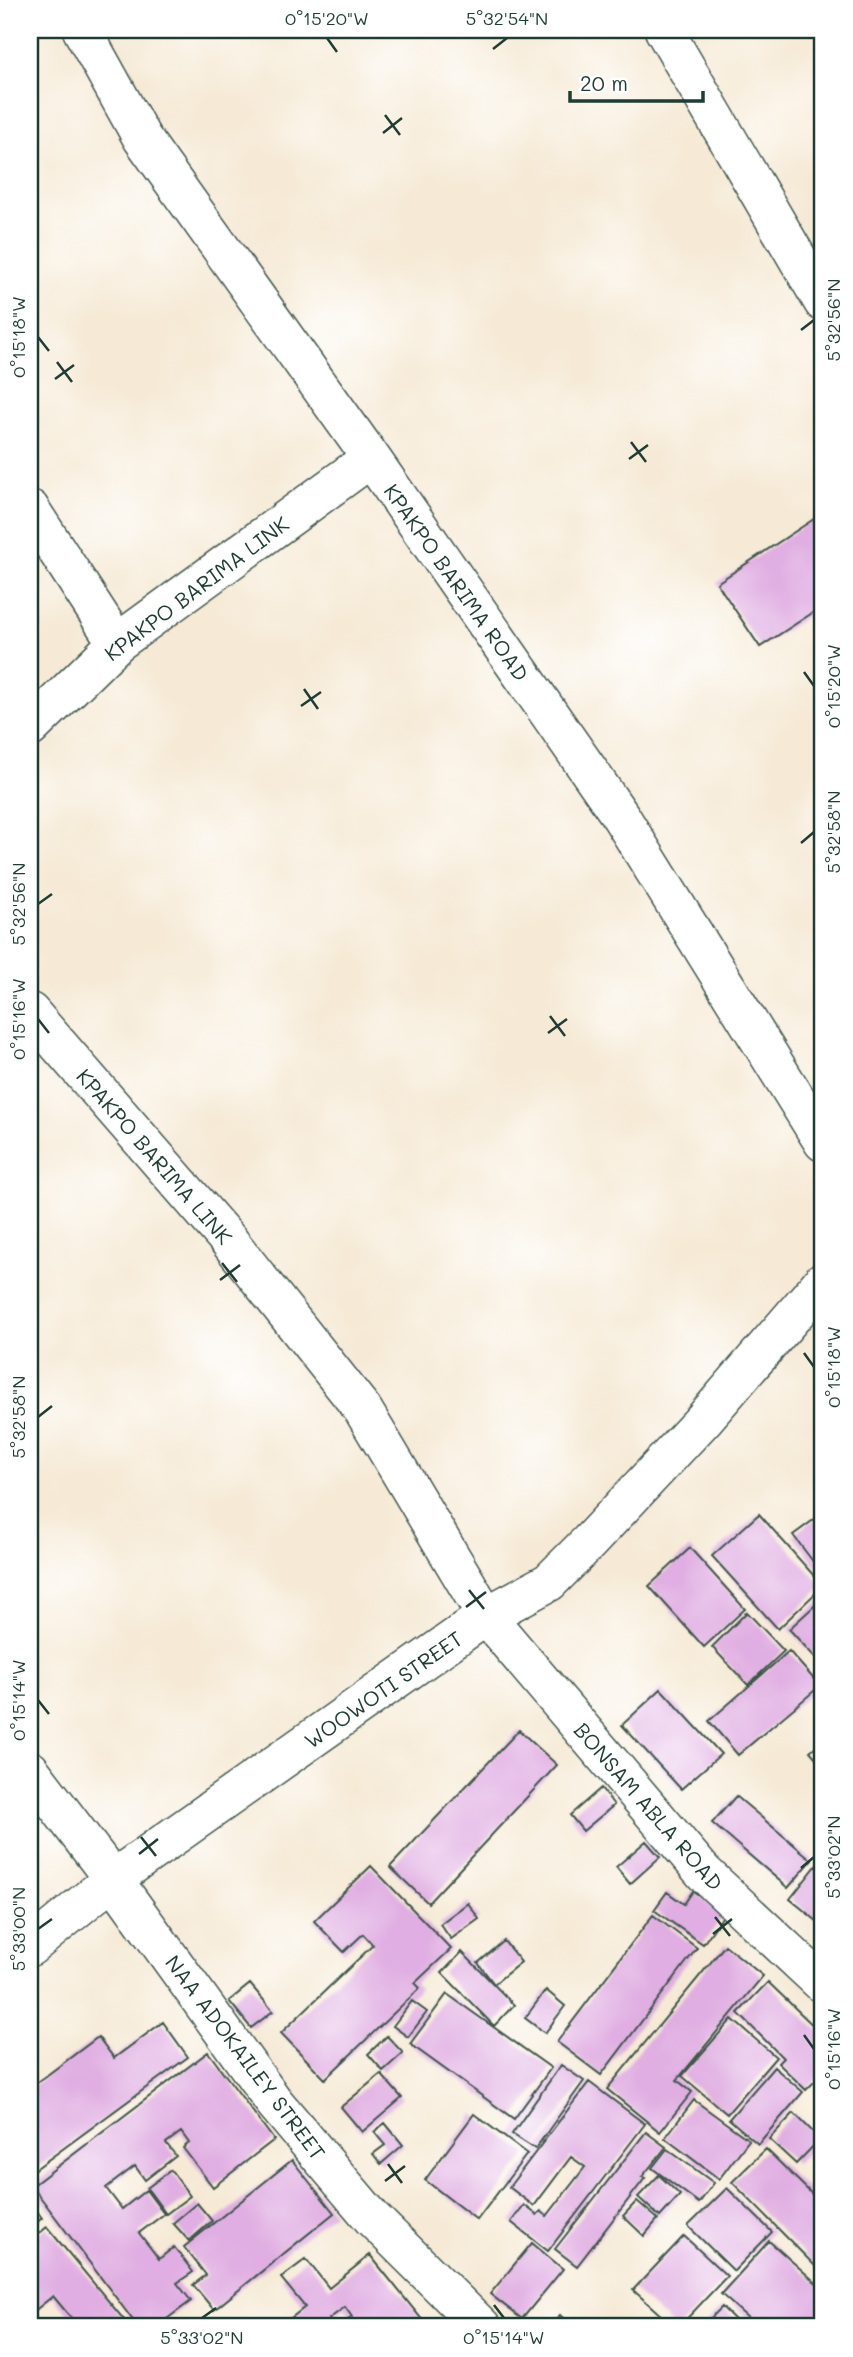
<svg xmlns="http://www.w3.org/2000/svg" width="853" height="2357" font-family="Mali,sans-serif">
<rect width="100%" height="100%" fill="#fff"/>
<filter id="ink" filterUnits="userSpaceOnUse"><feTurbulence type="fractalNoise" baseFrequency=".0143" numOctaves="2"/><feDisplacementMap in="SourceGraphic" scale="14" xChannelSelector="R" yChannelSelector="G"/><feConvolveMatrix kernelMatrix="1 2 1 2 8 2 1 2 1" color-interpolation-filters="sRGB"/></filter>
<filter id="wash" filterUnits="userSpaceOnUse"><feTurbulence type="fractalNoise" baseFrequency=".00686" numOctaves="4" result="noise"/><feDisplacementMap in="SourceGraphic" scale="28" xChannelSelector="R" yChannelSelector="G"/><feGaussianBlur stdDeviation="1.57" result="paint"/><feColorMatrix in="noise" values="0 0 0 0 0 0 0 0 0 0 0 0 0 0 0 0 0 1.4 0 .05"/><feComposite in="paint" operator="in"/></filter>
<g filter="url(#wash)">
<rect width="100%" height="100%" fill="#f6ead6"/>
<g id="blocks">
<path fill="#e0aee2" d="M823,513V606L760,647L717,583Z
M823,1513V1571L821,1572L793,1535Z
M759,1514L823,1586L778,1629L712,1556Z
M690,1548L745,1609L704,1647L649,1586Z
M823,1598V1666L789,1629Z
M747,1612L784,1651L748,1685L712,1647Z
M789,1651L820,1686L738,1755L709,1721Z
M661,1689L721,1754L681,1789L622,1725Z
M519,1730L557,1765L428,1903L390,1867Z
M823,1740V1766L810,1751Z
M601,1788L614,1805L583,1831L570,1815Z
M736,1796L812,1860L788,1888L712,1823Z
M646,1841L660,1857L630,1884L616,1867Z
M371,1866L451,1949L415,1983L420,1988L325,2079L281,2033L373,1945L363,1934L344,1952L314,1921Z
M816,1866L823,1872V1926L790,1899Z
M693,1891L725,1913L703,1944L654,1910L667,1892L684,1904Z
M468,1903L479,1919L451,1939L440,1924Z
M653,1915L697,1948L601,2075L557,2042Z
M504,1941L521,1962L494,1984L478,1963Z
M725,1945L763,1976L677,2080L692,2092L660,2132L607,2089Z
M462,1952L514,2005L494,2026L442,1973Z
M768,1982L823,2035V2073L806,2090L778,2063L783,2058L738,2013Z
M250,1984L273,2011L251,2028L229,2001Z
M546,1990L565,2006L545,2033L525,2018Z
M447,1994L551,2068L514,2119L410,2044Z
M412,2001L427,2012L408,2037L393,2026Z
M732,2019L776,2057L727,2114L682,2076Z
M163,2022L188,2057L30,2173V2088L98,2037L114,2058Z
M387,2036L403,2053L383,2071L368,2054Z
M208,2052L274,2140L213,2187L183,2148L189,2143L181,2132L166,2143L176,2156L145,2180L135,2166L106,2188L122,2209L146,2190L164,2214L139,2233L159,2259L174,2247L193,2272L177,2283L191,2301L156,2327H138L32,2186Z
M561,2065L584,2081L535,2149L512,2134Z
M774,2067L803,2092L758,2144L729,2119Z
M381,2074L402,2098L362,2132L341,2107Z
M589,2082L645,2124L548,2251L511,2222L524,2205L537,2215L541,2211L547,2216L585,2167L571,2157L534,2206L509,2187Z
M694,2100L749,2140L719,2179L665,2138Z
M794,2113L820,2139L796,2164L769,2139Z
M474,2114L527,2154L477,2220L425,2180Z
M385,2123L403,2145L381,2164L373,2154L385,2145L374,2132Z
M646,2132L666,2147L642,2177L645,2178L577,2266L555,2249Z
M667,2149L714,2183L699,2203L652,2168Z
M766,2149L823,2205V2274L732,2182Z
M292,2160L334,2213L214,2310L193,2285L206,2275L184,2247Z
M171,2170L190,2196L166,2214L147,2188Z
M659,2175L680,2195L660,2217L638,2197Z
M727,2188L772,2232L734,2271L688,2226Z
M30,2201L42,2218L30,2228Z
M637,2201L658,2219L644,2236L623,2216Z
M197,2203L212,2221L189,2241L173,2223Z
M47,2227L130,2327H63L72,2319L53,2296L33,2312L30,2308V2241Z
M684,2236L727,2276L679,2327H674L633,2290Z
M769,2241L823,2289V2327H758L721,2294Z
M532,2243L563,2269L522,2319L490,2294Z
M370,2255L428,2327H339L352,2317L345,2307L329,2319L334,2326L332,2327H290L286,2322L305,2307L281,2278L306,2259L329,2288Z
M722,2307L742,2327H702Z
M560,2315L573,2327H549Z"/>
</g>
</g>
<g filter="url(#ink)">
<use href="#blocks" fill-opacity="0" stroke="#3f574c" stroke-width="2"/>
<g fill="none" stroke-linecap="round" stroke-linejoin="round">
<g stroke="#3f574c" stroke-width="41">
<path id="minor" d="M82,30L142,138L371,458L621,817L823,1142
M664,30L823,302
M30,509L117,643
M30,728L117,643L371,458
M30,1012L229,1241L363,1410L486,1616L704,1873L823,1984
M30,1770L113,1879L274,2102L372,2218L482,2327
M30,1947L113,1879L486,1616L549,1582L589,1542L704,1419L823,1281"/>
</g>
<use href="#minor" stroke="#fff" stroke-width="38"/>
</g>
</g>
<path fill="none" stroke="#1f3d34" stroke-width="2.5" d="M327,38L337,52M493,49L507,38M385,115L400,135M383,133L402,118M801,330L814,320M38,337L49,351M57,362L72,382M55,379L74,365M631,442L646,462M629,459L648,445M804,672L814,686M304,689L318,709M301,706L321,692M801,843L814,832M38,904L52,894M550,1016L565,1036M38,1019L49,1033M548,1033L567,1019M222,1263L237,1282M220,1280L240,1265M804,1353L814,1367M38,1417L52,1406M469,1590L484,1609M466,1607L486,1592M38,1700L49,1714M141,1837L156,1856M139,1854L158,1839M801,1868L814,1857M715,1917L730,1936M38,1929L52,1919M713,1934L732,1919M804,2035L814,2049M388,2164L402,2183M385,2181L405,2166M494,2305L504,2318M202,2318L216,2308"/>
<g text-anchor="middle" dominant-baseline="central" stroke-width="5" stroke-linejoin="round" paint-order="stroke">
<g font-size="21" fill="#1f3d34" stroke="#fff">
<text transform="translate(457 582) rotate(55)">KPAKPO BARIMA ROAD</text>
<text transform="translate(196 588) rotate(-37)">KPAKPO BARIMA LINK</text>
<text transform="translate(155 1156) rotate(49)">KPAKPO BARIMA LINK</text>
<text transform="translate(383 1689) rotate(-35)">WOOWOTI STREET</text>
<text transform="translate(649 1806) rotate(49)">BONSAM ABLA ROAD</text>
<text transform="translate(246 2057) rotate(53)">NAA ADOKAILEY STREET</text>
</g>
</g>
<rect width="853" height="2357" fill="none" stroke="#fff" stroke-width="77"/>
<path d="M570 91v10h133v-10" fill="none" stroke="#1f3d34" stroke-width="3.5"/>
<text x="580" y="91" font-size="21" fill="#1f3d34" stroke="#ffffff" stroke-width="5" paint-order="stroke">20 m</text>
<rect x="38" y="38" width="776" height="2280" fill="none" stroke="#1f3d34" stroke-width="2.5"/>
<g font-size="18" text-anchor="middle" fill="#1f3d34">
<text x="327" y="25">0°15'20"W</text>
<text x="507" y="25">5°32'54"N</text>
<text transform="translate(834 320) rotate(-90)" y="6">5°32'56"N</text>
<text transform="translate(19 337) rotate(-90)" y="6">0°15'18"W</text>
<text transform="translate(834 686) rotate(-90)" y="6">0°15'20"W</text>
<text transform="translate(834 832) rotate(-90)" y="6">5°32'58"N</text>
<text transform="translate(19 904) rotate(-90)" y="6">5°32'56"N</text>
<text transform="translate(19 1019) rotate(-90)" y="6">0°15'16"W</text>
<text transform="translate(834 1367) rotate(-90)" y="6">0°15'18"W</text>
<text transform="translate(19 1417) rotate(-90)" y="6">5°32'58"N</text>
<text transform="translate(19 1700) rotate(-90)" y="6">0°15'14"W</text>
<text transform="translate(834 1857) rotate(-90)" y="6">5°33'02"N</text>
<text transform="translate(19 1929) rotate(-90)" y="6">5°33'00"N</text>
<text transform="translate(834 2049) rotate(-90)" y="6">0°15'16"W</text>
<text x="202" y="2344">5°33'02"N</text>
<text x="504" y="2344">0°15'14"W</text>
</g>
</svg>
